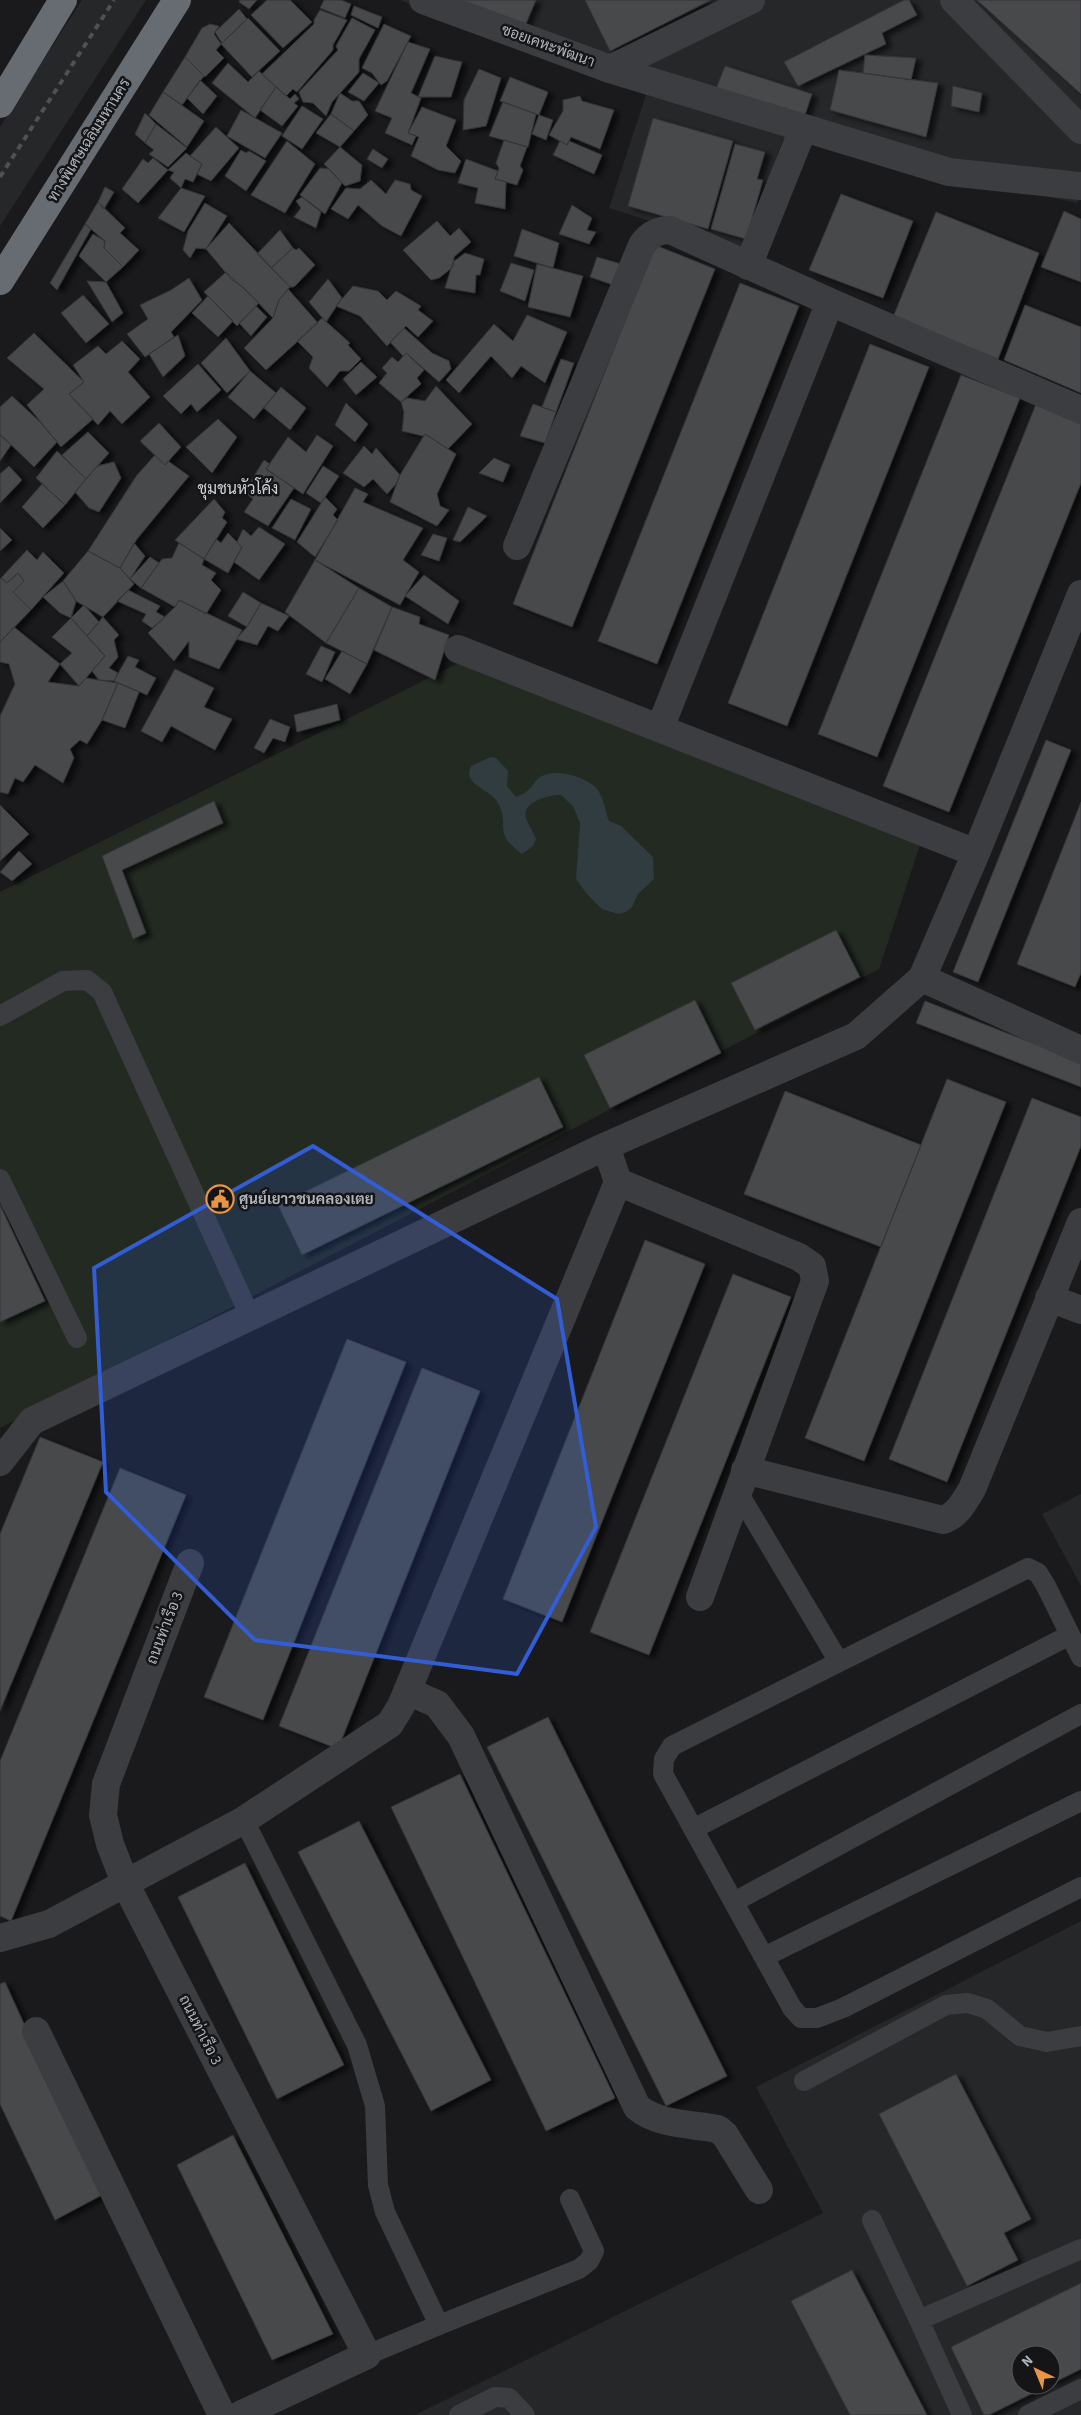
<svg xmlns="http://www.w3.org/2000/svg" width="1081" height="2415" font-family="'Source Sans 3',Sarabun,sans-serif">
<defs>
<filter id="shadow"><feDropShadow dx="5.5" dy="3" stdDeviation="2.5" flood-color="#0009"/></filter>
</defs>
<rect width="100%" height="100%" fill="#1a1a1c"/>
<path fill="#262729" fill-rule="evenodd" d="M82,0H146L0,226V127Z
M400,0H1081V199L1077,203L783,139L742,250L609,208L647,92Z
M1081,1494V1586L1042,1514Z
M1081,1921V2415H415L823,2213L756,2087ZM1021,2355H1051V2385H1021Z"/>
<path fill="#222a22" d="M459,663L920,845L879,969L0,1428V892Z"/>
<path fill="#303c40" d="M491,757L496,758L508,771L507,786L516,797C535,790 531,782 542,776C556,768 587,777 597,789C604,798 605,811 609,821L621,826L653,857L654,879L638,894L632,907L626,912L618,914L602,909L587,894L576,879L580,823L573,806L561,795C551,795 521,801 526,818C528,825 534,832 536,839L533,846L522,854C491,831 511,827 498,803C490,788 462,786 471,766Z"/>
<path fill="#47494c" stroke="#343538" filter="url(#shadow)" d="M240,0H257L249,9L239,2Z
M267,0H290L312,22L283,48L251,15Z
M324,0H341L351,4L345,18L320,8Z
M461,0H536L525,26Z
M585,0H711L610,51Z
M904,0H909L917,15L882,33L886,44L798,86L784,62Z
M977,0H1081V94Z
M354,6L382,17L378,28L351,15Z
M239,9L247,19L222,43L215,32Z
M320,10L347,20L333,45V50L297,92L293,89L286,96L262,74L314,24V20Z
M248,18L280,51L252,77L221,44Z
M352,18L375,30L359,59V72L332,102L326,116L313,103L303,102L299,92L338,50L336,46Z
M210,24L219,26L214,34L221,44L216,50L224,58L205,77L185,57L202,28Z
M384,24L411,36L387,81L381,85L372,73L362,68Z
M408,42L430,49L411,93L421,98L408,133L416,136L412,145L385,133L392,118L375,111Z
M865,55L916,58L911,80L863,73Z
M435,56L462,62L451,97H418Z
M185,57L204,76L182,105L163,92Z
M228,63L248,82L259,71L276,87L255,118L212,83Z
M725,66L812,94L804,118L716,89Z
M479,69L501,78L486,126L463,130L464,100Z
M839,70L938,83L926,137L830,110Z
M363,73L379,83L364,101L348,92Z
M510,77L548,92L539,115L500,101Z
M200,80L217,96L203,114L187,98Z
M953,86L982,93L979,112L951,106Z
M276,87L290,99L295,94L299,99L294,103L298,106L282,126L260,110Z
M163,92L204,121L187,147L149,115Z
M340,93L352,101H359L368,115L354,131L331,114Z
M580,96L582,101L614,110L600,149L571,137L567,145L549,135L563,111V100Z
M503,102L536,114L528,147L489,136Z
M302,106L323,119L302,149L282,136Z
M422,107L456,120L446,146L461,161L455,173L438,170L411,156L419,137L408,133Z
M241,110L282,133L265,158L227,136Z
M145,113L156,124L145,143L135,134Z
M331,114L354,131L340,147L316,133Z
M539,115L553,120L546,140L532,134Z
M653,118L733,141L708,229L628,206Z
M156,124L187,148L168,167L149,154L154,150L145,143Z
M216,127L239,148L211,181L197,174L202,164L190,156Z
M504,140L527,147L520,166L523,170L517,185L495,179L499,168L496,163Z
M287,141L315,164L285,213L251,195Z
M560,141L567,145L569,141L602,155L594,174L553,155Z
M735,144L765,152L757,179L763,180L746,239L711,229Z
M340,147L362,165L360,181L345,186L324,164Z
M373,149L388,159L382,168L367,159Z
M241,150L246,153L249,151L266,161L246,191L225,176Z
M186,153L202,164L193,182L185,179L181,188L170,178L174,172L168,170Z
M153,158L168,170L138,203L122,189L143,159L148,163Z
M466,159L498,171L495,179L506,182L505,209L475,203L478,188L458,183Z
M320,168L329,169L342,183L325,214L300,195Z
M371,180L386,194L395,180L410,184L411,190L422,196L401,236L382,226L358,205L348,219L331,209L346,188L360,189Z
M105,187L114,192L104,209L98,202Z
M181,188L205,196L184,232L158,218Z
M841,194L913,221L883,298L809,270Z
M302,197L321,212L316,228L294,217L301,208L296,201Z
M98,202L125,228L120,233L139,250L123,267L104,248L105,241L85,224Z
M205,203L227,216L206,249L196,248L190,258L183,250L188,231Z
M572,205L592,218L587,230L596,232L589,244L559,234Z
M1064,211L1081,219V282L1041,267Z
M936,212L1039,253L998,359L893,317Z
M437,221L450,236L459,228L471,242L454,257L453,267L439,278L431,280L403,250Z
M229,223L290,287L279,300L273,318L243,287L231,279L206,249Z
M85,224L91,229L57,290L50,283Z
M522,229L559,243L553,268L514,256Z
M280,230L293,248L271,268L257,254Z
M93,234L105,241L104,248L123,267L106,282L79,256Z
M655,245L715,269L572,627L513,604Z
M293,248L296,250L299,248L315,265L294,287H290L271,268Z
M465,253L484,259L480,275H476L475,293L445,288L453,262Z
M597,257L621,264L613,285L590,277Z
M511,263L534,270L525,301L500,291Z
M537,264L583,276L570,317L528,307Z
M226,272L259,303L237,326L204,292Z
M189,278L202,300L171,332L174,337L145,357L127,334L148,319L140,305L171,290Z
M328,279L342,298L326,322L309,302Z
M87,281L106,282L123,313L112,322Z
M740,283L799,306L657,664L598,641Z
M353,286L378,291L387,300L396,291L421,306L418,310L433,321L418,337L406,326L387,346L360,316L336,306Z
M288,289L318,323L266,370L244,348L273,318L279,300Z
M83,295L109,324L86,343L61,313Z
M208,296L233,321L218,337L192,313Z
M1025,305L1081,327V393L1004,360Z
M256,306L267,317L251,336L239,323Z
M527,315L567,332L545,383L521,366L512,378L491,356L459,393L446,380L494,324L513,341Z
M322,318L350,343L348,345L361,359L349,371H340L327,387L309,368L313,357L297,341Z
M404,328L432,353L449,361L451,369L439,382L406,353L403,356L390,342Z
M34,333L84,382L69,394L93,419L61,447L27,405L44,389L7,358Z
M178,335L185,356L163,377L149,354Z
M226,338L250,371L227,393L201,363Z
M122,341L140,359L128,372L150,397L122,424L110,411L98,425L69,394L84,382L73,365L98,346L106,354Z
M870,344L929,367L787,726L728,703Z
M406,353L424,370L417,378L421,384L401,402L379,383L387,373L382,368L392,357L398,362Z
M561,359L574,363L556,412L542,407Z
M361,362L377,377L356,395L343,379Z
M198,364L221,390L197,412L191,404L181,414L163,396Z
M250,371L276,393L254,419L228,397Z
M961,375L1020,398L877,757L818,734Z
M436,386L472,424L448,449L425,434L423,436L402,431L404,412L401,402L407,398L425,401Z
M281,387L306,408L290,430L264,408Z
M12,396L40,422L57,442L34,467L0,434V407Z
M1038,399L1081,416V483L949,812L883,786Z
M346,403L368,424L355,442L335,425Z
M533,404L556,412L545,443L520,436Z
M218,419L237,437L212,473L186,447Z
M159,423L181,447L165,465L140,441Z
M88,432L109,453L86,479L62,455Z
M425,434L456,454L437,494L440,506L449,510L437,526L390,502L400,475Z
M0,435L11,445L0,461Z
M317,435L333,446L303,494L266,469L288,437L306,452Z
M364,446L372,454L376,448L400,475L396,484L387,494L373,479L364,487L343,473Z
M57,451L86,479L65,505L36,478Z
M155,455L165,465L168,461L189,476L137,539L120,568L88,551L137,475Z
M494,458L510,465L503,482L479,473Z
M264,460L270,464L266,469L294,488L268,526L244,512L253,499L244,492Z
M114,462L121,478L99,512L89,508L75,492L97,466Z
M9,466L22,480L0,503V474Z
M323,466L339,476L321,503L306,493Z
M42,484L65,505L43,528L22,507Z
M355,488L368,494L363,502L423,528L403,560L419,572L400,605L315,560Z
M325,497L337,509L333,515L338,520L315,557L297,542Z
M214,499L225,512L222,518L227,522L204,559L175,540Z
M291,499L311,509L295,540L272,528Z
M468,507L487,516L460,542L453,540Z
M259,527L285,544L259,580L234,562L242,547L237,542L243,529L251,536Z
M0,528L12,540L0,551Z
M228,533L242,547L228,573L204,559L216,539L221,543Z
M433,534L447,538L439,561L421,555Z
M134,543L145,556L130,579L120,568Z
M179,543L204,559L202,565L216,573L211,580L221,590L206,614L179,600L175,607L141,588L162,559L172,558Z
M27,550L37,560L43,552L64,573L31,610L13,592L24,581L18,573L7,583L1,578Z
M88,551L120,568L134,584L103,617L76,601L63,581Z
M150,557L159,563L141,588L130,579Z
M315,560L359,588L326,643L285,612Z
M18,573L24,581L13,592L31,610L0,642V579L1,578L7,583Z
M424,575L459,601L448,624L405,596Z
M63,581L76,601L71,618L60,613L43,597Z
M359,588L392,607L367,664L326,643Z
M128,590L160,606L156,612L165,617L152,628L142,621L146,614L117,601Z
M243,592L261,603L247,627L228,616Z
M179,600L242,630L219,669L189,657V641L174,661L148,633L175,607Z
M261,603L289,616L278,631L268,626L257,645L236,639L247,627Z
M84,605L99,622L87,636L71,618Z
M392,607L420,617L419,624L449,635L435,680L374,650Z
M103,617L119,635L114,640L118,657L109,668L118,673L114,681L99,680L92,671L105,656L87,636Z
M71,618L105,656L79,686L60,664L72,653L52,637Z
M14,627L60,664L48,682L79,686L86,678L118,683L102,720L87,744L80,740L70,749L74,758L63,783L35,765L23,782L15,778L8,794L0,792V716L15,684L9,664L0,662V642Z
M321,646L335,652L322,682L306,674Z
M342,651L367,664L350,694L325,679Z
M128,656L139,660L135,667L156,678L147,695L114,681Z
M175,669L214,688L204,707L232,719L215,750L171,726L162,742L141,731Z
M118,683L139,692L125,728L102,720Z
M337,704L340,720L297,732L294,715Z
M270,719L290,727L285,742L273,738L264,753L254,748Z
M1046,740L1071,750L978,982L953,972Z
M214,801L223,823L122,870L146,933L133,939L102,856Z
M1081,802V973L1075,987L1017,964Z
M0,805L29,834L0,861Z
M19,851L32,864L12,881L0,872Z
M836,930L860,977L755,1030L731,983Z
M695,1000L721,1053L610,1108L584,1055Z
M925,1001L1081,1062V1087L916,1023Z
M539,1077L563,1127L302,1255L278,1205Z
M947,1079L1006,1102L864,1461L805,1438Z
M785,1091L921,1145L881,1247L744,1194Z
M1032,1098L1081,1117V1146L947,1482L889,1459Z
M0,1205L45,1301L0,1322Z
M645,1240L705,1264L562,1622L503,1599Z
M733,1274L791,1297L649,1655L590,1632Z
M347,1339L406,1362L263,1720L204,1697Z
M422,1368L480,1391L338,1749L279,1726Z
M40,1437L103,1462L0,1711V1534Z
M120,1468L186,1495L11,1921L0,1916V1761Z
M548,1717L727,2076L666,2106L487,1747Z
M460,1774L615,2098L546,2131L391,1807Z
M359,1821L491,2080L431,2111L298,1852Z
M245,1863L344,2065L277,2099L178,1897Z
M5,1982L102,2195L55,2220L0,2104V1984Z
M956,2074L1031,2219L1004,2233L1018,2260L967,2286L879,2114Z
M233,2135L333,2334L272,2360L177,2165Z
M852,2270L927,2415H850L791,2301Z
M1081,2283V2369L1051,2384V2355H1021V2385H1049L989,2415H984L951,2347Z"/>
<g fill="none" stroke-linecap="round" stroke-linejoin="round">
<path stroke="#3b3d41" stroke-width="20" d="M0,1016L63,981L87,980L102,992L250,1316
M0,1179L77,1338
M738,1492L839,1662L672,1746L664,1759L663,1774L792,2008L801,2018H817L843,2008L1081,1887
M839,1662L1028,1568L1038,1573L1046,1586L1081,1657
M244,1820L357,2045L375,2106L378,2185L385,2212L439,2325L367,2355
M693,1829L1070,1635
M734,1902L1081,1714
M764,1957L1081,1801
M804,2081L946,2005L968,2003L987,2009L1020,2036L1047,2042L1081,2036
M872,2220L919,2320L1081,2249
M919,2320L962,2415
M439,2325L579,2269L589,2261L594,2251L570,2199
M459,2415L495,2397L509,2398L525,2415
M1028,2415L1081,2389"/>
<path stroke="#3b3d41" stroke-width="28" d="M954,0L1081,130
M610,69L949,172L1081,186
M748,266L803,129
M830,302L1081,410
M517,546L642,245C649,235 657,230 670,230L830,302L660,728
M458,649L976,853
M922,978L1081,1050
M618,1182L799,1257L812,1266L815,1281L700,1597
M1049,1298L1081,1310
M0,1462L32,1421L606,1146L856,1036L922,978L976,853L1081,594
M745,1470L943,1520C958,1515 964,1502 972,1489L1081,1222
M190,1563L106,1784L103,1815L110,1844L126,1885L367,2355L240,2415
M407,1691L437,1704L461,1736L637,2107C658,2125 691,2124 718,2129L725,2135L759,2190
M0,1938L49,1924L244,1820L390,1724L401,1706L618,1182L606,1146
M36,2031L222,2415"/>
<path stroke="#3b3d41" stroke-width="28" d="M423,0L610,69L751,0"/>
<path stroke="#676c72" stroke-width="28" d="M0,104L63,0
M0,281L177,0"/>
<path stroke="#4e5156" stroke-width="4" stroke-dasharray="6 5" stroke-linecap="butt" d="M0,177L114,0"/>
</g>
<path fill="#335dd4" fill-opacity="0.2" stroke="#335dd4" stroke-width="4" stroke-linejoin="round" d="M313,1146L557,1299L596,1527L517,1674L255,1640L106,1492L94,1268Z"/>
<defs>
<g id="civic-ring" transform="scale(1.4375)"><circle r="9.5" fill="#151517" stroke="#e99545" stroke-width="1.5"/><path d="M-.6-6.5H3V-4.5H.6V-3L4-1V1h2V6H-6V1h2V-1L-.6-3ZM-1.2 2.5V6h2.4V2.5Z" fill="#e99545"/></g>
</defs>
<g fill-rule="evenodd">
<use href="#civic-ring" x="220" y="1199"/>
</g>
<g text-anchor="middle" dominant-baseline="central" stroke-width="5" stroke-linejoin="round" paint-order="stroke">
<g font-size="15" fill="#adb4bb" stroke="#151517">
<text transform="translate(548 46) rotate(20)">ซอยเคหะพัฒนา</text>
<text transform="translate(89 140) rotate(-58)">ทางพิเศษเฉลิมมหานคร</text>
<text transform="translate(165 1628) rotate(-69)">ถนนท่าเรือ 3</text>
<text transform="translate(200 2030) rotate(63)">ถนนท่าเรือ 3</text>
</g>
<g font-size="15" font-weight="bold" fill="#adb4bb" stroke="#151517" text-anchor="start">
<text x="239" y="1199">ศูนย์เยาวชนคลองเตย</text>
</g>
<g font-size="16" fill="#ced2d7" stroke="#151517">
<text x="238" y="489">ชุมชนหัวโค้ง</text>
</g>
</g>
<g transform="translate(1036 2370) rotate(316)"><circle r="24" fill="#151517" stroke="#525559"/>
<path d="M0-4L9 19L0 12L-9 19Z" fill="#e99545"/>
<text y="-8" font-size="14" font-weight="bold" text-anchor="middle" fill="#adb4bb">N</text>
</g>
</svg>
